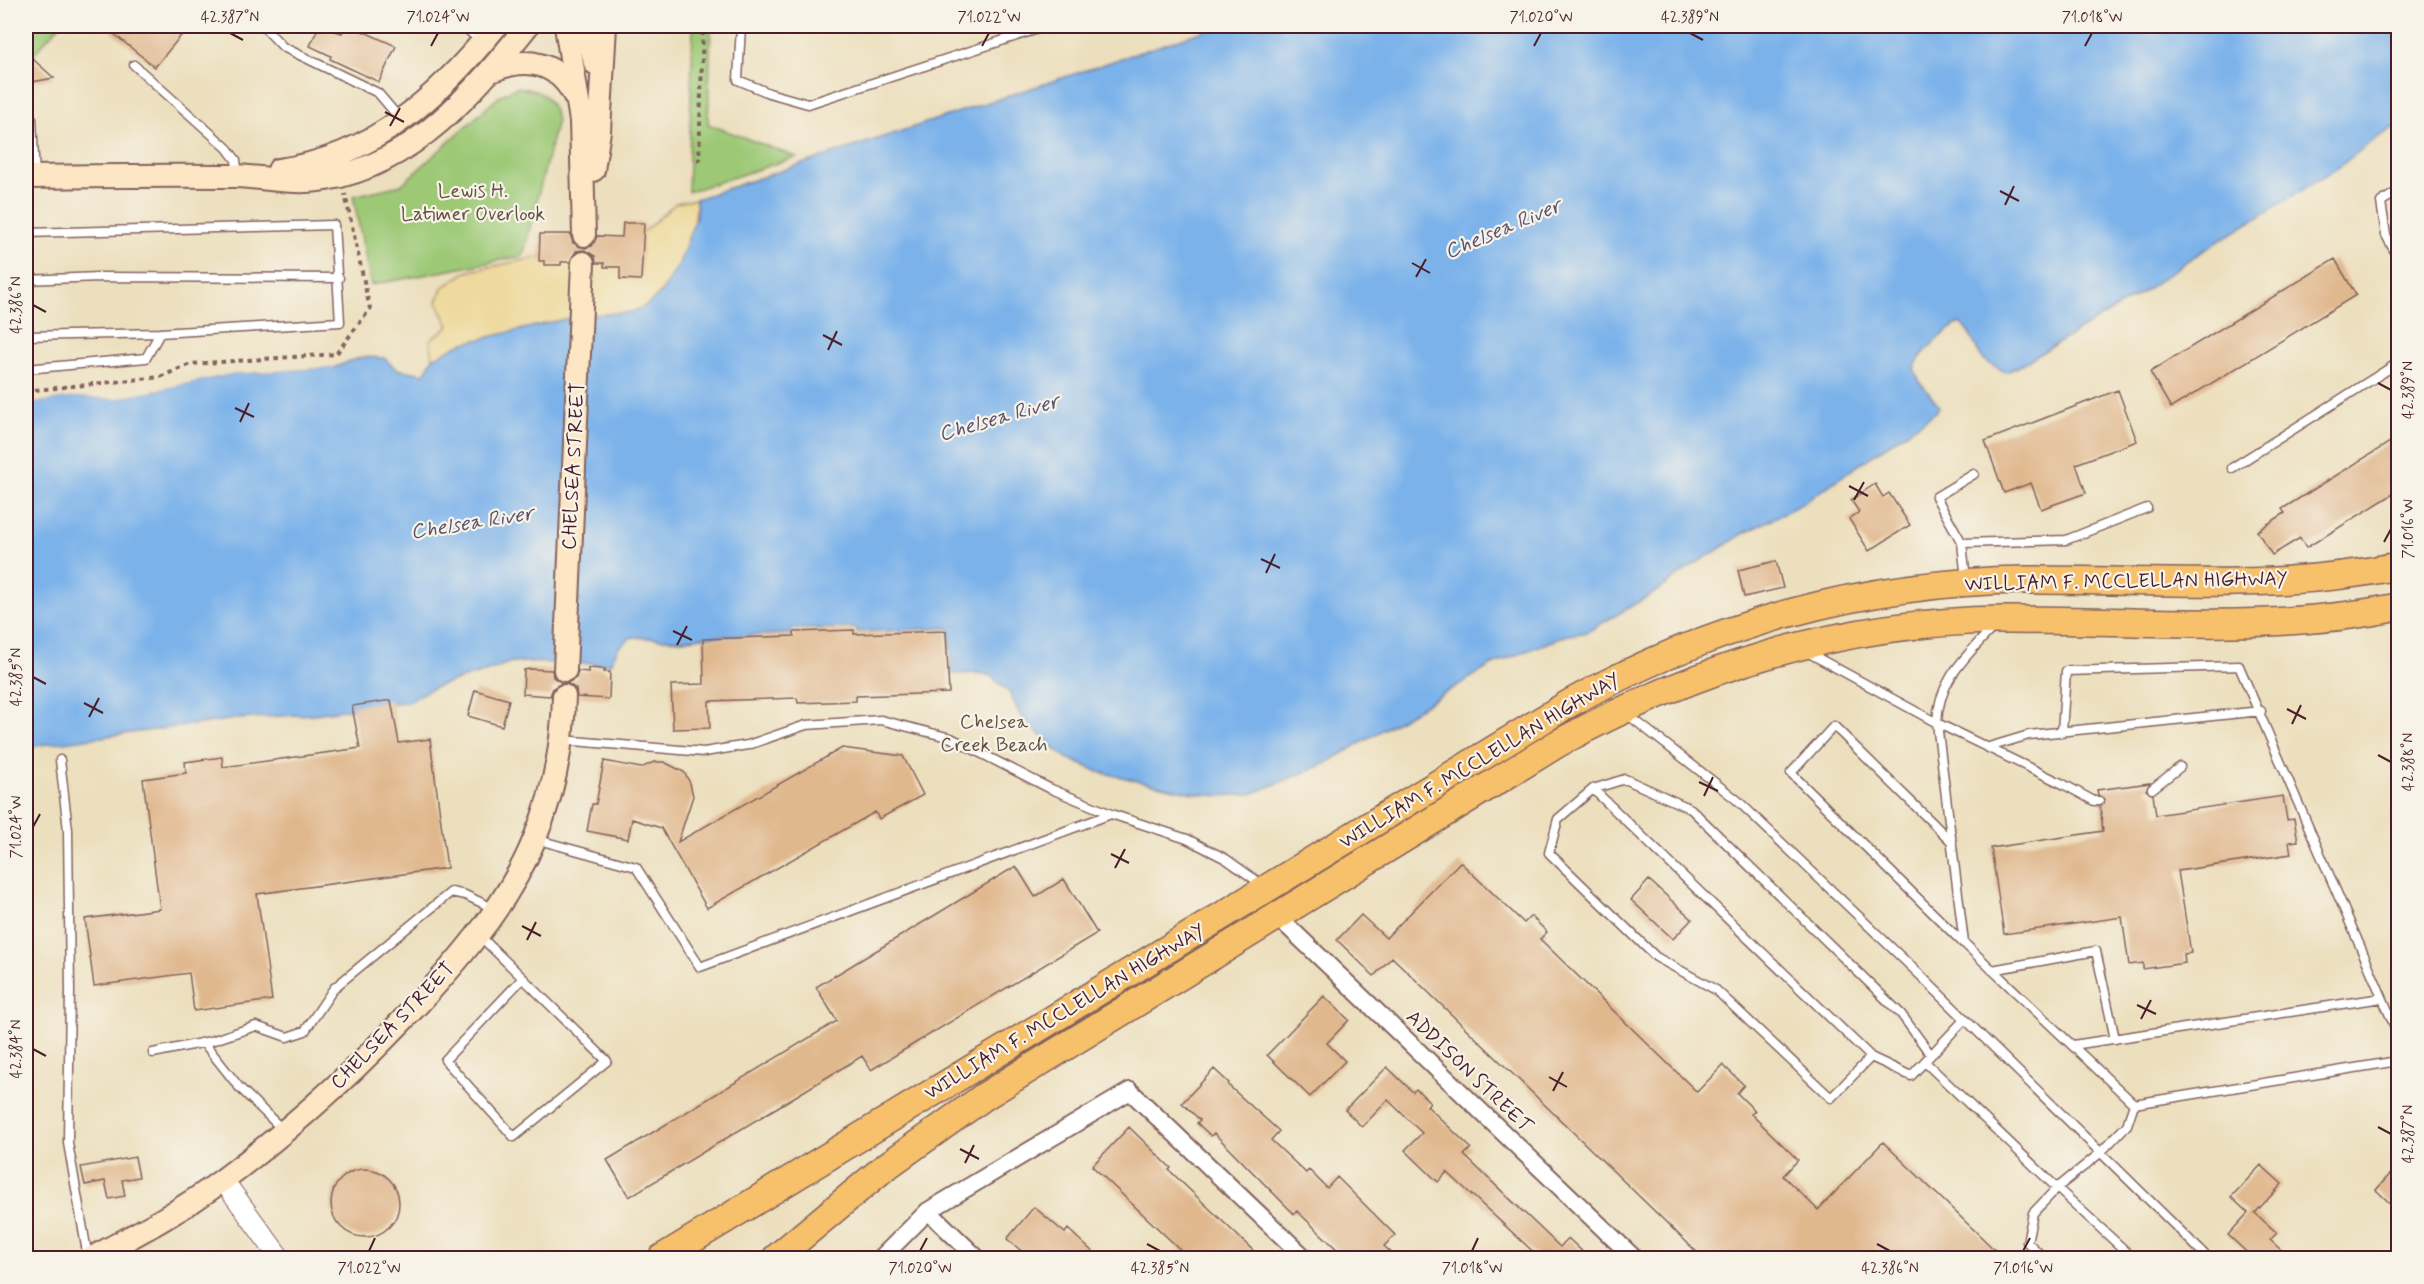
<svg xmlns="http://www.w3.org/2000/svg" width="2424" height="1284" font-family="Mynerve,sans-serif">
<rect width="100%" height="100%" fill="#f7f3e8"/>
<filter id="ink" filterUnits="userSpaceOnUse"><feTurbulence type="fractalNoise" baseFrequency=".0167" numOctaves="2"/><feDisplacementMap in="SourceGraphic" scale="12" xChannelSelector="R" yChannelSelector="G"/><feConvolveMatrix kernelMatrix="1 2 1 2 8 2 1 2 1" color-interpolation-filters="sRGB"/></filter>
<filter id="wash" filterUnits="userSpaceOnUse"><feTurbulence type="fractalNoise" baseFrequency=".008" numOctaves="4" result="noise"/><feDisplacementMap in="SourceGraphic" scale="24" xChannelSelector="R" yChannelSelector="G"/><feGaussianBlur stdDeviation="1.35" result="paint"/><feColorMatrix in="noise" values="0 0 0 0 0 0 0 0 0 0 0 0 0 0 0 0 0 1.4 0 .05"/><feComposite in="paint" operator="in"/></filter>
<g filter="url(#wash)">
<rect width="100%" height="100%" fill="#ecdfbd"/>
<path fill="#9dc977" stroke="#747451" stroke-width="1.5" d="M26,26H59L33,55L26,48Z
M693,26H711L708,124L796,157L688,192Z
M517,87C543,91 549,94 557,120L523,256L371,285L353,196L401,185L501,95Z"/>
<path fill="#eeda9e" stroke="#9c7c64" stroke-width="1.5" d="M696,199C699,233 669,302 633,312C615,317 595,313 578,316C566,318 554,324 542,326C504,335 469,340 433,358L430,340L449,326L437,302L442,288L466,272L544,256L586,252L616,243L643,232L676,203Z"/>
<path fill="#7bb2ea" stroke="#62688a" stroke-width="1.5" d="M1219,26H2398V125L2375,139L2335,170L2190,259L2143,292L2016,368L2005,372C1997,367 1987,364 1981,356C1974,345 1971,332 1960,323C1946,329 1919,354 1914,369L1920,382L1939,406L1936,412L1803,503L1743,534L1690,567L1659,590L1587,632L1564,636L1492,665L1325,764L1251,794L1220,796L1188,792L1099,772L1067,758L1051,746L1020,715L1009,692L991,676L980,673L952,674L949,628L857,632L856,628L792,629L791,634L702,637L682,640L632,637L618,648L610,664L510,662C479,678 440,679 410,701L313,714L236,719L26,747V404L76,397L115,399L231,374L335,367L362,357L384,358L396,369L424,374L433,358L460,344L578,316L632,312L647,305L661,293L679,264L697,214L696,199Z"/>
<path fill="#ecdfbd" d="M333,364L335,367L231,374L115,399L76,397L26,404V401L76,394L114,396L231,371Z"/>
<g id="blocks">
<path fill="#e0b88e" d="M104,26H189L155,67Z
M319,26L342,33L345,26H351L396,46L379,82L330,59L331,56L310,46Z
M26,53L54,78L26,83Z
M623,223H644L641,280L620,279V267H604V263H596L595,256L584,250L576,251L570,262H561V265H544V261H539L540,234H570L573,243L585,248L592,246L597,236L622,237Z
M2335,259L2356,295L2171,408L2150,372Z
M2118,390L2137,441L2076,464L2086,493L2041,509L2031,483L2004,493L1985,441Z
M2398,437V491L2306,548L2300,538L2272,555L2257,531L2285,513L2282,509Z
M1875,484L1883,497L1889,493L1910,525L1869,551L1849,519L1859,512L1851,500Z
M1776,561L1783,588L1744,597L1738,570Z
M854,630V634L946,631L949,693L856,696V701L798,703L797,698L709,701L710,728L673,729L671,685L704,684L703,639L794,636V632Z
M588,668L605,669L604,672H610L609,699L577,697L576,689L567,683L576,678L578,671L588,672Z
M530,669L552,670L553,677L562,683L553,688L550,696L523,694L524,670Z
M475,690L509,700L502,726L468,716Z
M391,700L399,743L430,739L447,868L257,894L272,1000L194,1011L189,973L94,986L85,919L160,909L143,779L186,773L185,762L222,757L223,767L360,748L352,706Z
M842,748L903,756L923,795L879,819L875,812L707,908L661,828L632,819L628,839L587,831L592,804H596L604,761L641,768L654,762H664L684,772L690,783L693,796L678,842Z
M2150,783L2146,790L2153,795L2156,815L2283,796L2287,820L2294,819L2298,841L2289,842L2291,854L2178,871L2191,953L2184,954L2185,963L2143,969V963L2129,965L2122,917L2004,934L1991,848L2103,831L2100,807L2105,800L2098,795L2097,790Z
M1460,862L1524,923L1531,916L1547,932L1540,939L1697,1092L1723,1065L1744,1085L1737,1093L1755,1111L1751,1114L1798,1160L1783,1176L1818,1210L1883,1142L2003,1258H1703L1392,957L1374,976L1337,940L1361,915L1386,938Z
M1016,866L1035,897L1064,879L1097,933L871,1070L862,1056L629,1197L607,1160L837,1021L816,987Z
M1649,880L1692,919L1673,939L1631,900Z
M1324,996L1349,1020L1327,1043L1345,1061L1310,1097L1267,1055Z
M1387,1067L1413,1092L1416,1089L1430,1102L1427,1106L1471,1148L1464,1155L1560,1247L1568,1238L1589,1258H1540L1447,1172L1438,1182L1405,1150L1422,1133L1388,1100L1362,1127L1345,1110Z
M1214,1069L1229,1083L1228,1085L1279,1131L1271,1140L1306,1173L1309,1170L1327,1188L1337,1177L1395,1235L1384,1246L1397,1258H1346L1297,1211L1294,1214L1214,1133L1211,1136L1197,1123L1200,1120L1182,1103Z
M1129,1127L1171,1168L1169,1170L1261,1258H1189L1109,1182L1092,1166Z
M135,1157L139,1177L122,1180L125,1196L109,1199L105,1181L85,1185L81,1167Z
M2261,1165L2282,1184L2255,1213L2277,1233L2270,1240L2290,1258H2253L2228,1235L2248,1213L2231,1197Z
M2398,1165V1211L2376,1190Z
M331 1203a34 34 0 1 1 68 0a34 34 0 1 1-68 0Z
M1034,1207L1065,1233L1068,1229L1099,1258H1030L1007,1239Z"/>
</g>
</g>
<g filter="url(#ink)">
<use href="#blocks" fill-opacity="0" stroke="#83625e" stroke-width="1.5"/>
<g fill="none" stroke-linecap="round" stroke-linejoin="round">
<g stroke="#83625e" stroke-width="11">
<path id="service" d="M263,26L283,47L378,93L401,120
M463,26L482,42
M741,26L738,80L769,93L808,104L1047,26
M134,65L227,148L236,160L238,176
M26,118L32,119L35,177
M2398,191L2381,202L2386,235L2398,258
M26,233L334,225L340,322L160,333L146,358L26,369
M26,280L99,277L339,278
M26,336L160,333
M2232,468L2398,363
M1962,543L2066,540L2147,508
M1966,579L1962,543L1936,497L1974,474
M1994,626C1967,656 1938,680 1937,723L1964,943L2134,1104
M1807,652L1937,723L2063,784L2094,801H2099
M1627,714L1737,800L1920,975L2208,1258
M2062,733L2066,671L2239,666L2398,1034
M562,740L704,752L748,745L806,725L881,720L951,738L1049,788L1111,814
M1989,747L2029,735L2261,711
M60,760L68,830L70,990L68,1143L88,1258
M1593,789L1625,779L1691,809L1901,1014L1931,1055
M2152,789L2180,767
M535,839L636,867L700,967L1111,814L1187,839L1226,859L1264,886
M1952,842L1834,726L1791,773L1963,943
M478,934L607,1061L514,1137L445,1060L523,978
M1992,970L2096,951L2115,1039
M204,1043L239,1087L284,1131
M2073,1045L2382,998
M153,1053L211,1041L256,1026L287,1037L305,1031L334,988L451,892L465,895L495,909
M1871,1057L1593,789L1558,819L1549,853L1656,957L1716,990L1831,1098L1871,1057L1911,1076L1964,1020
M1925,1062L2057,1188L2099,1154L2127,1125L2134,1104
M2134,1104L2398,1061
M2044,1258L2027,1242L2033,1213L2057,1188L2133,1258"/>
</g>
<g stroke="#83625e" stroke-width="20">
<path id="minor" d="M1276,915L1634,1258
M928,1211L977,1258
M881,1258L928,1211L1130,1091L1305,1258"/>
</g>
<g stroke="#83625e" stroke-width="22">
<path id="tertiary" d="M223,1180L280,1258"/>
</g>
<g stroke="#83625e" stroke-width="26">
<path id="secondary" d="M566,26L581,121L584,235
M587,26L595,63
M491,71C526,56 558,61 576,98
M279,170C374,157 438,97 496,26
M593,170L599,131L605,26
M26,177C95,176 165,175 235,176C265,177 295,185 326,179C414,164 474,92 527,26
M565,670L583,263
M92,1258C137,1234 183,1210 224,1179C298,1124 366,1061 428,993C470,947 512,896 535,838C554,792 563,745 564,696"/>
</g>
<g stroke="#83625e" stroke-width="30">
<path id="trunk" d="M662,1258L1570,703C1709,625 1865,582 2024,580C2151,579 2272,592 2398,566
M776,1258L884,1168L985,1096L1557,744C1696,667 1841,622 2001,620C2134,619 2267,634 2398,607"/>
</g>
<path stroke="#83625e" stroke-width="4" stroke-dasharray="4.5 4.5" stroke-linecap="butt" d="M699,162L703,26
M26,391L160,377L191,364L336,354L370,309L345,194"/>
<use href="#service" stroke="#fff" stroke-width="8"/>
<use href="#minor" stroke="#fff" stroke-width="16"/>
<use href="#tertiary" stroke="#fff" stroke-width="20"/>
<use href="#secondary" stroke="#fce6c4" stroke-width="22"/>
<use href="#trunk" stroke="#f7c06b" stroke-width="27"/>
</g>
</g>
<path fill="none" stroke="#4a1f2b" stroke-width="2" d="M230,33L243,40M1690,33L1703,40M431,46L438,33M982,46L989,33M1534,46L1541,33M2085,46L2092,33M385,112L404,122M390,126L400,108M2000,191L2019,201M2005,205L2014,186M1412,263L1430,273M1416,277L1426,259M33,305L46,312M823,335L842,345M828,350L837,331M2378,383L2391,390M235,408L254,417M240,422L249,403M1849,486L1868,496M1854,500L1864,482M2384,542L2391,529M1261,559L1280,568M1266,573L1275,554M673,631L692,640M677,645L687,626M33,677L46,684M84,703L103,713M2287,709L2306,719M89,717L99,698M2292,724L2301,705M2378,755L2391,762M1699,782L1718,791M1704,796L1713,777M33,827L40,814M1111,854L1129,863M1115,868L1125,849M522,926L541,936M527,940L536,922M2137,1005L2156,1014M2141,1019L2151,1000M33,1049L46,1056M1549,1077L1567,1087M1553,1091L1563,1072M2378,1127L2391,1134M960,1149L979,1159M965,1163L974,1145M1147,1244L1160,1251M1877,1244L1890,1251M369,1251L375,1238M920,1251L927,1238M1472,1251L1478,1238M2023,1251L2030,1238"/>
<g text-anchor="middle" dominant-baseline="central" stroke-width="4.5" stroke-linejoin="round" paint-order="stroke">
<g font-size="20" fill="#635242" stroke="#f7f3e8">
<text x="473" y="191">Lewis H.<tspan x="473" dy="23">Latimer Overlook</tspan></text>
<text x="994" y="722">Chelsea<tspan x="994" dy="23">Creek Beach</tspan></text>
</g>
<g font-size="20" fill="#4a1f2b" stroke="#f7f3e8">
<text transform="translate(574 466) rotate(-87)">CHELSEA STREET</text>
<text transform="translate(2126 582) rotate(-1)">WILLIAM F. MCCLELLAN HIGHWAY</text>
<text transform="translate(1480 761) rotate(-31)">WILLIAM F. MCCLELLAN HIGHWAY</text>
<text transform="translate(1065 1012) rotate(-31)">WILLIAM F. MCCLELLAN HIGHWAY</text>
<text transform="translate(393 1026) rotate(-46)">CHELSEA STREET</text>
<text transform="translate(1469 1072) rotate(44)">ADDISON STREET</text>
</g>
<g font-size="21" font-style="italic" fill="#5b526e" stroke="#f7f3e8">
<text transform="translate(1503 229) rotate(-23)">Chelsea River</text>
<text transform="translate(999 418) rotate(-16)">Chelsea River</text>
<text transform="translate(472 523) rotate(-9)">Chelsea River</text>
</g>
</g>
<rect width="2424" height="1284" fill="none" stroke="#f7f3e8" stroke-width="66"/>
<rect x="33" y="33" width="2358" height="1218" fill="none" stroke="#4a1f2b" stroke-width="2"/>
<g font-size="15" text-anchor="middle" fill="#4a1f2b">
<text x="230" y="22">42.387°N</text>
<text x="438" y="22">71.024°W</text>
<text x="989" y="22">71.022°W</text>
<text x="1541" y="22">71.020°W</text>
<text x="1690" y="22">42.389°N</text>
<text x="2092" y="22">71.018°W</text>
<text transform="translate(16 305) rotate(-90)" y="5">42.386°N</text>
<text transform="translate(2408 390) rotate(-90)" y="5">42.389°N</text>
<text transform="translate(2408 529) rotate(-90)" y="5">71.016°W</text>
<text transform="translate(16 677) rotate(-90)" y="5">42.385°N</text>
<text transform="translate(2408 762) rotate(-90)" y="5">42.388°N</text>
<text transform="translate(16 827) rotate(-90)" y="5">71.024°W</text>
<text transform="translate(16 1049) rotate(-90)" y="5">42.384°N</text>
<text transform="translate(2408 1134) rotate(-90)" y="5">42.387°N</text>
<text x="369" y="1273">71.022°W</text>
<text x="920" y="1273">71.020°W</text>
<text x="1160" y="1273">42.385°N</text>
<text x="1472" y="1273">71.018°W</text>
<text x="1890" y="1273">42.386°N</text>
<text x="2023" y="1273">71.016°W</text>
</g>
</svg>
